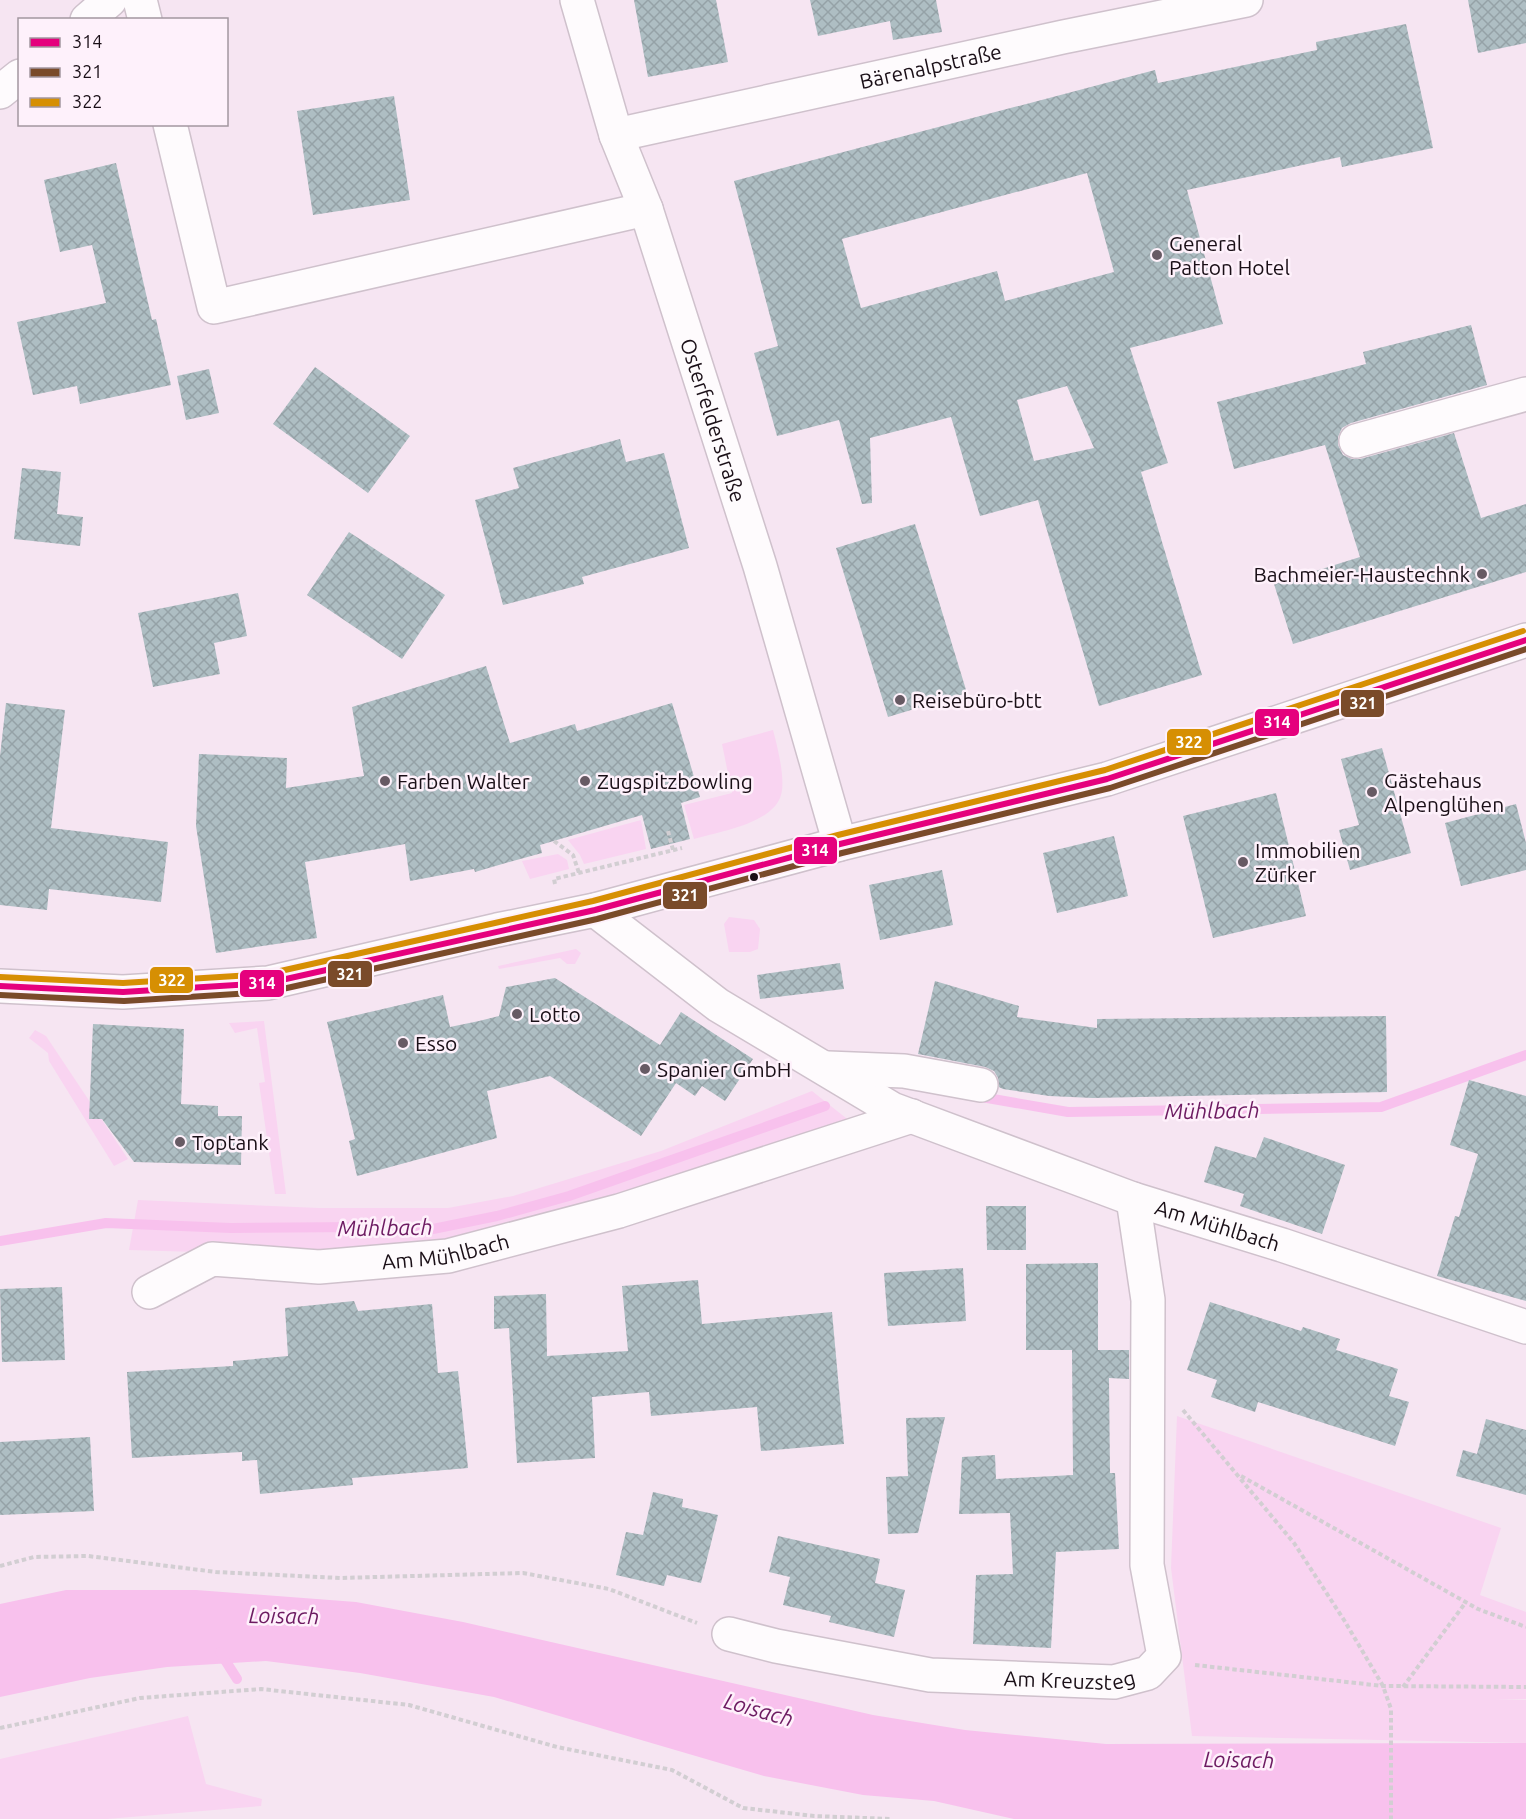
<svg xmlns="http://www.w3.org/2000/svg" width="1526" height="1819" font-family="Ubuntu,sans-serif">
<defs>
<pattern id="building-cross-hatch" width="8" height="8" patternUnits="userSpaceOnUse" patternTransform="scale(1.5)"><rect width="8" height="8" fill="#aebec3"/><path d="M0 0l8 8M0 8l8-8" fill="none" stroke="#95a2a7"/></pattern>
</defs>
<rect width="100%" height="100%" fill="#f6e5f2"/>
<path fill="#f9d4f1" d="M773,730C777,745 787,783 780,798C769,824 719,832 694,839L684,805L732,793L722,744Z
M641,820L646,849L584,864L580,855L568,840Z
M558,854L567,860L569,869L530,879L522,861Z
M729,917L754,920L760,929L758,949L750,952H729L724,924Z
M576,949L581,953L575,964H567L560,958L499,969L498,966Z
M264,1021L286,1194H275L259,1083L265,1082L257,1028L235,1033L229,1023Z
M35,1030L46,1036L128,1159L114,1166L49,1061L48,1053L29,1038Z
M812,1091L856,1126L438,1248L263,1254L129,1250L138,1200L319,1208H448L513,1196L661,1151Z
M1177,1416L1501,1528L1480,1595L1526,1612V1699L1495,1700H1526V1743L1192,1736L1171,1568Z
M188,1716L206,1784L262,1799L261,1806L107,1819H0V1759Z"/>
<path fill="#f8c1ed" d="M66,1590H196L356,1602L463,1622L873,1715L965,1730L1106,1744L1526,1743V1819H1014L934,1801L863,1795L764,1776L494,1697L360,1673L266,1661L167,1667L90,1678L0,1697V1604Z"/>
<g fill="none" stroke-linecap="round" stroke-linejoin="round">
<path stroke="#f8c1ed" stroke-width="10" d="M976,1096L1068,1112L1381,1107L1526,1055
M0,1241L106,1223L231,1228L360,1227L428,1230L497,1216L569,1196L825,1106
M220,1652L237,1679"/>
</g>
<path fill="url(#building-cross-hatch)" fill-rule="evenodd" d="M634,0H716L728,62L648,77Z
M810,0H936L942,32L893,40L890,21L818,36Z
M1468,0H1526V43L1478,53Z
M1406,24L1433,148L1342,167L1340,157L1187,190L1223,324L1130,348L1168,463L1141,472L1202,675L1099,706L1038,500L980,516L951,417L870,438L872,503L862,504L839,420L777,436L754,353L778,346L734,181L1155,70L1158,83L1317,50L1316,42ZM1087,173L1114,272L1005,301L997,271L861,308L842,239ZM1067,386L1094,448L1034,461L1017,400Z
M394,96L410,200L313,215L297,111Z
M116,163L152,320L156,319L171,385L80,404L77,386L33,395L17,322L106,303L92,245L60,252L44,180Z
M1471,325L1487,385L1351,423L1342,428L1338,437V445L1343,455L1352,459H1360L1454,433L1481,518L1526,504V572L1293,644L1274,584L1360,557L1325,445L1234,469L1217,402L1366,364L1363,352Z
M315,367L410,436L368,493L273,424Z
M209,369L219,413L186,420L177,376Z
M620,439L626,462L664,453L689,548L582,577L584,584L503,605L475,500L519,488L513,468Z
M22,468L61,472L57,514L83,517L80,546L14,539Z
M915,524L967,693L888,717L836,548Z
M349,532L445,595L402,659L307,595Z
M238,593L247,636L214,643L220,674L153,687L138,613Z
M486,666L510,743L575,724L577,731L672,703L700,797L681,803L690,839L651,849L642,815L540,845L542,853L513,861L475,872L474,869L410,881L405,844L305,862L317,938L216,953L196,826L199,754L287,758L286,788L364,776L352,707Z
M6,703L65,710L51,828L168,842L161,902L49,889L47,910L0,905V756Z
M1382,748L1411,853L1350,870L1339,830L1359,825L1341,759Z
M1276,793L1306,916L1213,938L1183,816Z
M1516,804L1526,843V870L1461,886L1445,823Z
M1114,836L1128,896L1057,913L1043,853Z
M942,870L953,925L880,940L869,885Z
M840,963L844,989L760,999L757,975Z
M555,978L660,1045L681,1012L753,1059L725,1101L702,1086L695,1096L676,1083L641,1136L550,1076L487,1091L497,1138L357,1176L349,1141L355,1139L327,1022L443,995L450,1027L479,1021L499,1016L506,987Z
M935,981L1019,1006L1017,1017L1097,1028V1019L1386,1016L1387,1092L1093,1098L1049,1096L1003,1089L999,1087L998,1078L994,1071L985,1067L918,1054Z
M93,1024L184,1029L181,1104L218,1106V1116H242L241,1165L134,1162L102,1119H89Z
M1469,1080L1526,1096V1301L1437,1276L1455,1216L1459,1217L1478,1154L1450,1145Z
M1264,1137L1345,1165L1322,1234L1240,1206L1244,1194L1204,1182L1215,1146L1256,1158Z
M986,1206H1026V1250H987Z
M1098,1263V1350H1129V1379L1109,1378L1110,1473H1115L1119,1549L1056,1552L1051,1648L973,1644L976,1575L1013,1574L1010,1513L959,1514L962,1457L995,1455L996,1479L1073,1475L1072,1350H1026V1264Z
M963,1268L966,1321L888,1326L884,1273Z
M698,1280L702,1324L832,1312L844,1444L761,1451L757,1407L651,1416L649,1392L592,1397L595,1458L517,1463L509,1328L494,1329V1296L546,1294L547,1356L628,1351L622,1286Z
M62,1287L65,1360L2,1362L0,1289Z
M354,1301L358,1311L432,1304L438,1373L458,1371L468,1468L352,1478L353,1485L260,1494L257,1460L242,1461V1452L132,1458L127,1372L233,1366V1361L288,1356L285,1308Z
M1210,1302L1301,1331L1303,1327L1340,1339L1336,1350L1398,1369L1389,1396L1409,1402L1395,1446L1258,1402L1255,1412L1211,1397L1217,1380L1187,1370Z
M945,1417L918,1533L888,1534L886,1477L908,1476L906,1418Z
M1486,1419L1526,1430V1495L1456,1476L1463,1450L1477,1454Z
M90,1437L94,1511L0,1515V1442Z
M653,1492L683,1499L682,1507L718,1515L701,1583L667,1575L664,1586L616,1575L626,1532L643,1535Z
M778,1536L880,1559L875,1583L905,1590L894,1637L829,1622L831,1616L783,1605L790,1577L769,1572Z"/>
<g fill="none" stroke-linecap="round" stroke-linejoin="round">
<g stroke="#cfc1cc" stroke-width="36">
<g id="minor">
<path d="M140,0L145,20"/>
<path id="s1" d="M577,0L616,135L646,209L760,566L840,844"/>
<path d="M87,20L110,0"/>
<path d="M0,92L20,76"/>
<path d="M170,124L214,307L646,209"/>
<path id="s2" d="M616,135L1063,37L1246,0"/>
<path d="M1356,441L1526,394"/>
<path id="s3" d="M595,910L718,1005L892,1109L1133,1199L1282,1245L1526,1327"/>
<path d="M828,1068L904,1071L981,1085"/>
<path id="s4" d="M149,1292L212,1259L319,1267L448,1256L619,1211L912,1116"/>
<path id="s5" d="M729,1634L776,1646L930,1675L1114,1682L1148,1673L1164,1656L1147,1565L1148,1300L1133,1199"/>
</g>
</g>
<g stroke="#cfc1cc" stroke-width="36">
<path id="major" d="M0,986L123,992L268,983L497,930L595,910L840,844L1107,779L1526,640"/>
</g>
<path stroke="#d2ced2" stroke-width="4" stroke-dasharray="4.5 3" stroke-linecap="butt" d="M668,831L673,850
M554,841L573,855L579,873
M555,884L554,879L682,848
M1183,1410L1294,1543L1344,1620L1383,1686L1391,1709V1819
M1241,1476L1478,1609L1526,1627
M0,1566L34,1557L88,1556L216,1572L340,1578L523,1573L609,1589L697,1623
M1195,1665L1383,1686L1526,1687
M1403,1687L1466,1602
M0,1728L140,1698L261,1689L409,1705L557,1747L672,1770L743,1808L814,1816L891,1819"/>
<use href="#minor" stroke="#fefbfd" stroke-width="33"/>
<use href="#major" stroke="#fefbfd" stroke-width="33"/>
<g stroke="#fef1fb" stroke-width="10">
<path id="bus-1" d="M0,986L123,992L268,983L595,910L840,844L1107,779L1526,640"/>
</g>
<g stroke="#fef1fb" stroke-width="10">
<path id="bus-2" d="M0,995L124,1001L269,992L597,919L842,853L1110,788L1526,649"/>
</g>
<g stroke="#fef1fb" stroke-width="10">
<path id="bus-3" d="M0,977L123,983L267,974L593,901L838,835L1105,770L1523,631"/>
</g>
<use href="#bus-1" stroke="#e5007d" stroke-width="6"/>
<use href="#bus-2" stroke="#7a4b2a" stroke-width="6"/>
<use href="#bus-3" stroke="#d68f03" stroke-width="6"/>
</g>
<g fill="#675a64" stroke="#fef1fb" stroke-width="2">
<circle cx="1157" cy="255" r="6"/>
<circle cx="1482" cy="574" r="6"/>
<circle cx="900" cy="700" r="6"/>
<circle cx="385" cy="781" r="6"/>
<circle cx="585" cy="781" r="6"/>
<circle cx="1372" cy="792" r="6"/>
<circle cx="1243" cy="862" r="6"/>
<circle cx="517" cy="1014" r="6"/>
<circle cx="403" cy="1043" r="6"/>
<circle cx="645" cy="1069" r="6"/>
<circle cx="180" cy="1142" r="6"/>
</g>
<circle fill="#1a0f17" stroke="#fef1fb" stroke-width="2" cx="754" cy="877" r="5"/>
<g text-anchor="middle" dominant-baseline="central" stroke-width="5" stroke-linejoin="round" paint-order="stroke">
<g font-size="21" fill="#1a0f17" stroke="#fef1fb">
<text stroke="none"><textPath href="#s2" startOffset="322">Bärenalpstraße</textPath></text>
<text stroke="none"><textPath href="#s1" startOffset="442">Osterfelderstraße</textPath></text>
<text stroke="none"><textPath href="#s3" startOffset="704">Am Mühlbach</textPath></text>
<text stroke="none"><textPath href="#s4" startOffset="306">Am Mühlbach</textPath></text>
<text stroke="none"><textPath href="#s5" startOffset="345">Am Kreuzsteg</textPath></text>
</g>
<g font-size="21" fill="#1a0f17" stroke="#fef1fb" text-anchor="start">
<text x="1169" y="243">General<tspan x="1169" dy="24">Patton Hotel</tspan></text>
<text x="1470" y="574" text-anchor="end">Bachmeier-Haustechnk</text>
<text x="912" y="700">Reisebüro-btt</text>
<text x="1384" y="780">Gästehaus<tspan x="1384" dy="24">Alpenglühen</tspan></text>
<text x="397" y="781">Farben Walter</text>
<text x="597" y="781">Zugspitzbowling</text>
<text x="1255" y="850">Immobilien<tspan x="1255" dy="24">Zürker</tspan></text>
<text x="529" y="1014">Lotto</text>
<text x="415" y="1043">Esso</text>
<text x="657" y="1069">Spanier GmbH</text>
<text x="192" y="1142">Toptank</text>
</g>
<g font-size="22" font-style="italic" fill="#6d1b62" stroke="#fef1fb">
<text transform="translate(1212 1110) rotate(-1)">Mühlbach</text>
<text transform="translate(385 1227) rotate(-1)">Mühlbach</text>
<text transform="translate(284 1615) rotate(1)">Loisach</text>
<text transform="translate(759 1709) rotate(16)">Loisach</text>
<text transform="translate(1239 1759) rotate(1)">Loisach</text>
</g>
</g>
<g stroke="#fef1fb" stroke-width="2">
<rect x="1340" y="689" width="45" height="29" rx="6" fill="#7a4b2a"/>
<rect x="1254" y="708" width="46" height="29" rx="6" fill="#e5007d"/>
<rect x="1166" y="728" width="46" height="28" rx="6" fill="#d68f03"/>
<rect x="793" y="836" width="45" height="29" rx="6" fill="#e5007d"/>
<rect x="662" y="881" width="46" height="29" rx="6" fill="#7a4b2a"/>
<rect x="327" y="960" width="46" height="28" rx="6" fill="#7a4b2a"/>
<rect x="149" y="966" width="45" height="28" rx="6" fill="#d68f03"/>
<rect x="239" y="969" width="46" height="29" rx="6" fill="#e5007d"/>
</g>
<g font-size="16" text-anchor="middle" font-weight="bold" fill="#fff">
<text x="1363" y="709">321</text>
<text x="1277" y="728">314</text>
<text x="1189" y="748">322</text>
<text x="815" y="856">314</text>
<text x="685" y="901">321</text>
<text x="350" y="980">321</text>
<text x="172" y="986">322</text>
<text x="262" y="989">314</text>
</g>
<rect x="18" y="18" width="210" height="108" fill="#fef1fb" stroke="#a397a0" stroke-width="1.5"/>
<rect x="30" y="38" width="30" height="9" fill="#e5007d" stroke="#a397a0" stroke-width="1.5"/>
<text x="72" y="48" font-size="18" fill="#1a0f17">314</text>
<rect x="30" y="68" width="30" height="9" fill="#7a4b2a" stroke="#a397a0" stroke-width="1.5"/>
<text x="72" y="78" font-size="18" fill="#1a0f17">321</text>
<rect x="30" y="98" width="30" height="9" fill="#d68f03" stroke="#a397a0" stroke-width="1.5"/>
<text x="72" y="108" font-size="18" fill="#1a0f17">322</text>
</svg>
